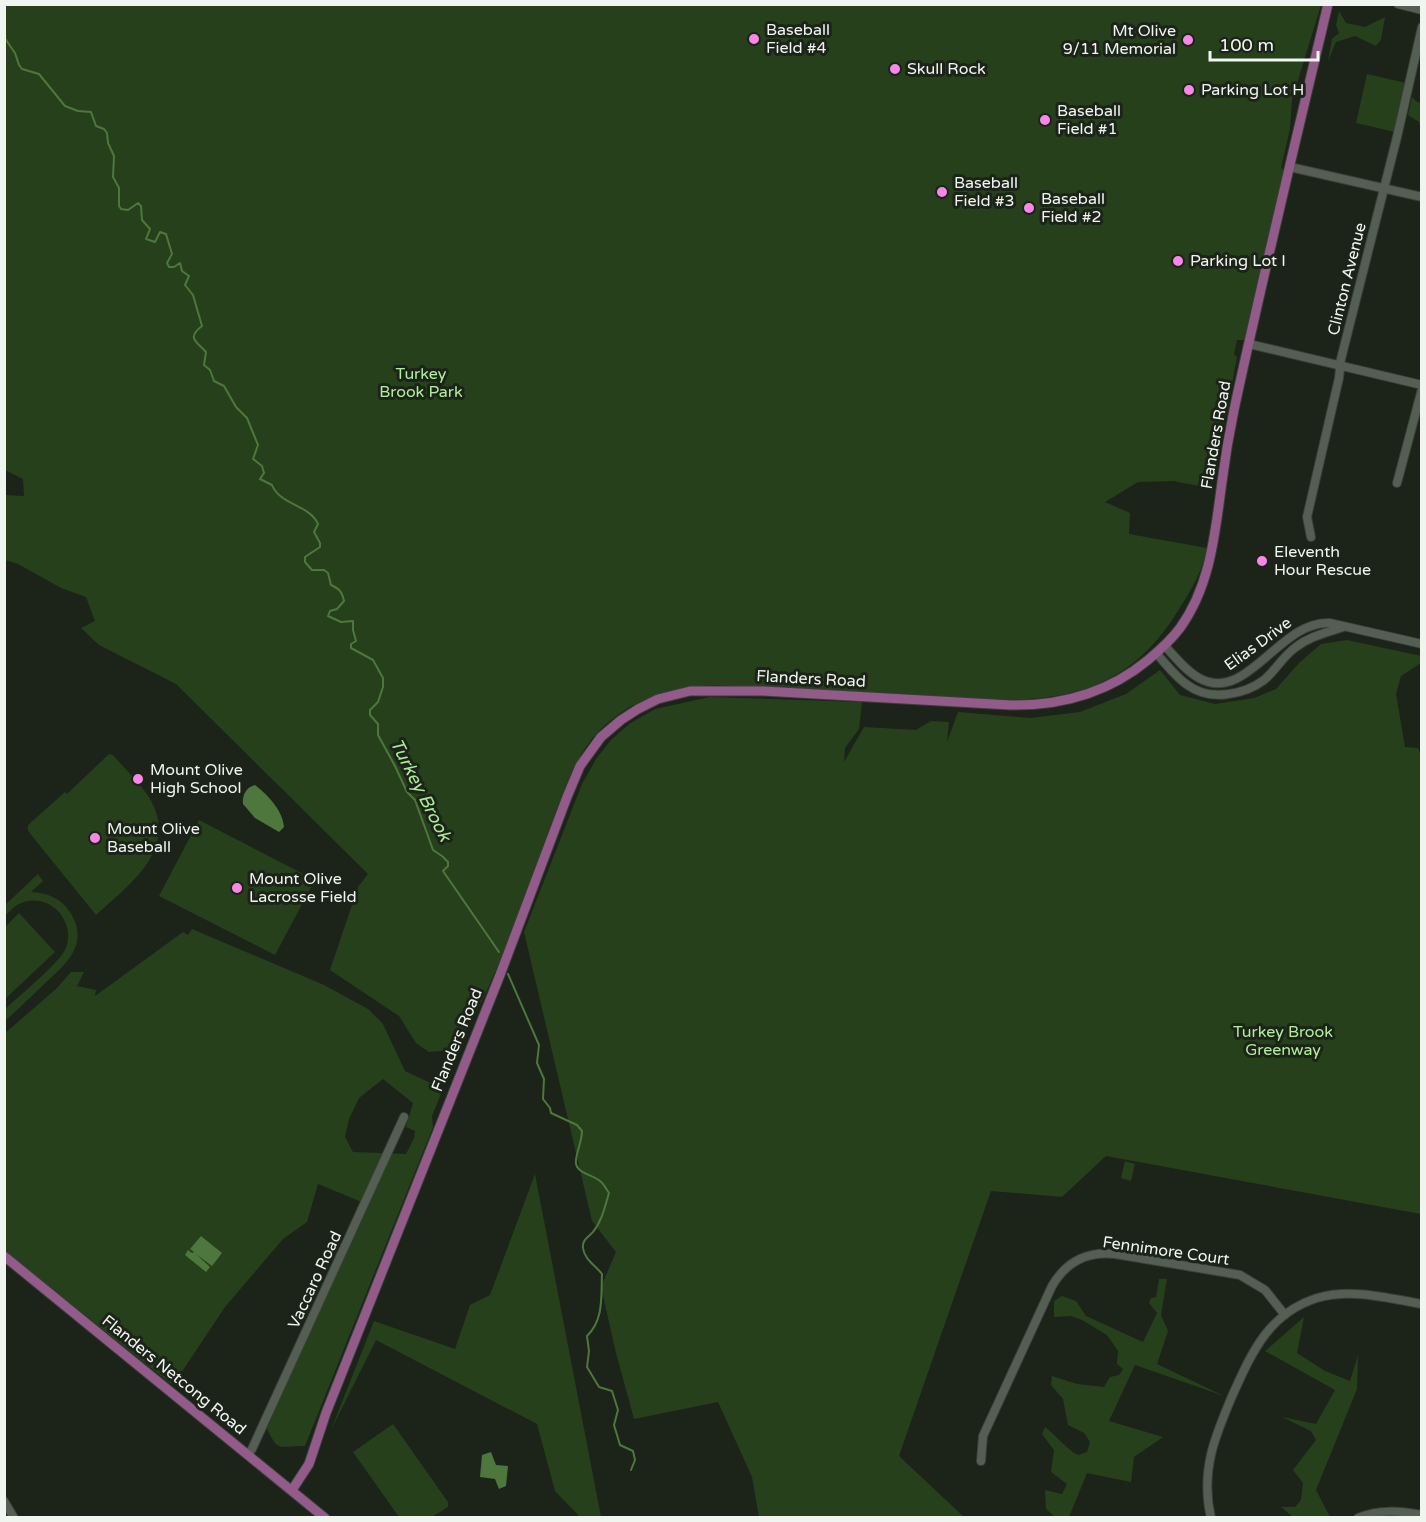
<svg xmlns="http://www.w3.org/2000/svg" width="1426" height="1522" font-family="'Varela Round',sans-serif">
<rect width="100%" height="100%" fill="#1c2319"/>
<path fill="#26401c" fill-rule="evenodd" d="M5,5H1321L1292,100L1290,129L1281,168L1285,171L1246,340H1237L1234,354L1237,357L1216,468L1209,488L1173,481L1138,482L1105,502L1130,513L1129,534L1207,548C1203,572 1187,597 1174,617C1106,723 1000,699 894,693C834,690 773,688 713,685C668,688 630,699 598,732C573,758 562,796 549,829C534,871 519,912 503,953C489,987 475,1020 453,1050L429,1052L416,1043L399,1016L330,970L358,887L368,874L176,684L99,645L81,628L95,621L86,597L61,588L18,564L5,560V495L24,496L23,479L5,470Z
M1339,11L1346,23L1365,27L1385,17L1381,40L1376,46L1355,36L1336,42L1328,61L1332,39L1339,33L1336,25Z
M1367,74L1406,83L1395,132L1356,123Z
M1412,97L1417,102L1421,103V130L1419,122L1408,115Z
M1347,640L1421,656V663L1401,676L1396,694L1405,747L1418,748L1422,759L1421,1214L1106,1156L1062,1197L991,1191L899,1456L964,1517H759L752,1477L718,1402L634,1419L616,1353L601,1287L616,1252L592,1221L524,932L582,784L596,759L611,740L629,724L655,709L710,697L862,702L859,729L845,748L844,762L864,727L916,730L931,721L949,722L947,742L958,712L1030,718L1080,712L1126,694L1160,670L1180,695L1215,704L1254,698L1276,689L1299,663L1321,644Z
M109,754L113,755C125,769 139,782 149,797C180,849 130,884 96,915L28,831V825L65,792L67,794Z
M199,820L315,880L275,955L159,896Z
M38,874L43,881L31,892C47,893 61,898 70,912C91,945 64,966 42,986C30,998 17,1010 5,1021V1009C18,997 58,964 65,950C78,921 48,890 19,904C13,907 9,912 5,916V905Z
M19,913L55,952L5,999V927Z
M192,929L324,985L368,1009L383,1024L405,1071L443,1089L432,1116L433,1127L305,1446C280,1445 279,1454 267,1429L295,1361L369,1205L318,1184L307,1222L283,1239L225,1307L177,1379L175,1378L171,1384L5,1251L4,1034L56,989L71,972H84L77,986L96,990L95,996L183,932L188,935ZM383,1079L413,1103L406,1127L415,1131L414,1138L406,1154L353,1152L345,1137L349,1119L359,1098Z
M1125,1161L1135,1164L1131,1181L1121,1178Z
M535,1174L601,1517H580L555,1491L537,1424L376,1340L331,1430L374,1321L455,1349L470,1305L490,1295Z
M1159,1279H1167L1161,1315L1168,1331L1157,1364L1224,1396L1135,1365L1109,1421L1163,1437L1134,1457L1131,1482L1087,1473L1069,1517H1055L1046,1509L1045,1490L1062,1494L1067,1484L1051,1472L1054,1450L1042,1434L1045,1427C1058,1437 1064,1447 1078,1455L1087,1452L1090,1442L1084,1433L1068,1425L1063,1399L1051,1385L1052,1376L1077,1384L1104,1387L1110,1377L1119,1375L1123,1369L1117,1364L1118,1351L1107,1335L1082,1320L1071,1316L1054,1317V1301L1062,1296L1076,1301L1086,1316L1143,1342L1157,1313L1149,1303L1151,1298L1156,1297Z
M1304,1317L1297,1353L1325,1371L1350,1381L1358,1355L1357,1389L1316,1490L1330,1517H1293L1281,1507H1295L1301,1500L1303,1483L1293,1470L1316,1440L1311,1431L1282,1417L1316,1424L1335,1390L1265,1351Z
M393,1424L448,1502V1507L432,1517H399L353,1452Z"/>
<path fill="#4d773d" d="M255,785C268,795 283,811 284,827L279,832L255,818L243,804C242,796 246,787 255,785Z
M201,1236L222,1253L212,1266L196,1254L210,1267L206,1272L185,1255L188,1250L192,1253L194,1252L190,1249Z
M491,1452L496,1465L508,1466L506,1486L499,1489L495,1479L480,1477L482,1455Z"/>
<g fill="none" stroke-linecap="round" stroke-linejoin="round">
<path stroke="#4d773d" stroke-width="2" d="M4,37L15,53L19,65L22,69L39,74L65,106L78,111L91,112L96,126L104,129L107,133L108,143L114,156L113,177L119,188V206L121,209L128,210L138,203L141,206L142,220L150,229L146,239L155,242L160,232L166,234L172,254L167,263L169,267H174L180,263L182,271L189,276L185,285L193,295L202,326C186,338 197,342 206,352L204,365L210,370L214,381L224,386L236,407L247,418L258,445L253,459L262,466L264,473L260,479L272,485C280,505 310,505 318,524L314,532L320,543V547L305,557V562L312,570H324L328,573L331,585C340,589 342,592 344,601L337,609L330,611L328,616L341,622L353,621V630L356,641L351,644V648L373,660L383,678V687L378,702L370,710V715L378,724V735L395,766L407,792L415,800L433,850L442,856L448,862V866L443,871L499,952
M508,974L539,1045L537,1063L544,1079L543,1099L550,1108L551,1113L577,1125L582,1131C582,1141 577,1150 576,1160C574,1173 592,1174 600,1181C604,1184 606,1189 609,1193C605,1206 602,1221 593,1232C588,1237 582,1240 583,1248C584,1259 596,1266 602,1274C601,1296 604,1320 587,1336L589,1351L587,1367L599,1387L612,1391L618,1410L614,1425L620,1445L633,1451L635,1460L631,1470"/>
<g stroke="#393f38" stroke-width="10">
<path id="minor" d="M1398,4L1422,10
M1290,167L1422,197
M1249,344L1422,385
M1397,483L1422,389
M1311,537L1307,517L1339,378L1341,359L1397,137L1422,27
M1165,646C1175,657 1186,671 1199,678C1247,705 1279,620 1330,623L1422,644
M1156,653C1166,664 1176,678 1189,686C1210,701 1244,695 1264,680C1276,670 1283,656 1296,647C1310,636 1326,633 1343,627
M248,1454L252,1449L404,1117
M981,1461L983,1436L1052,1286C1066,1262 1087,1251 1115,1254L1240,1275L1265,1290L1285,1315
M4,1501L14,1518
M1211,1518C1200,1471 1215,1436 1233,1394C1252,1352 1269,1313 1317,1298C1352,1288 1387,1298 1422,1304
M1358,1518C1379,1509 1399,1511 1422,1515"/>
</g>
<g stroke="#393f38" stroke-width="11">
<path id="major" d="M4,1256L325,1518
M292,1490L309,1464L326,1413L500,975L567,797L580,766L601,737L621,720L638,709L658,699L690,691H763L1010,705C1062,706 1108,693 1148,660C1160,650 1171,640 1180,628C1211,585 1215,532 1222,482C1225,458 1229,434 1234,410C1263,275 1296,140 1328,4"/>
</g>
<use href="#minor" stroke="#555e52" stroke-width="8"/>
<use href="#major" stroke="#935b8a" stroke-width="9"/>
</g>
<g fill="#f987e8" stroke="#1c2319" stroke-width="2">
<circle cx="754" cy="39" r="6"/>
<circle cx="1188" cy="40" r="6"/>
<circle cx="895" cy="69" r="6"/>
<circle cx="1189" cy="90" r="6"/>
<circle cx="1045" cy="120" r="6"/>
<circle cx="942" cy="192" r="6"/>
<circle cx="1029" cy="208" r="6"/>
<circle cx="1178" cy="261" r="6"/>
<circle cx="1262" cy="561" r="6"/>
<circle cx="138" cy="779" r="6"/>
<circle cx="95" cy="838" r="6"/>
<circle cx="237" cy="888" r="6"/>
</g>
<g text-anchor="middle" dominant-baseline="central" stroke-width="6" stroke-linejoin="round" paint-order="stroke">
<g font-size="16" fill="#f0f6ef" stroke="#1c2319" text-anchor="start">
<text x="766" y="30">Baseball<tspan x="766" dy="18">Field #4</tspan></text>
<text x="1176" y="31" text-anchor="end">Mt Olive<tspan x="1176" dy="18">9/11 Memorial</tspan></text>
<text x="907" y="69">Skull Rock</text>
<text x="1201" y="90">Parking Lot H</text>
<text x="1057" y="111">Baseball<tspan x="1057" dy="18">Field #1</tspan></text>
<text x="954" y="183">Baseball<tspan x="954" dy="18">Field #3</tspan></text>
<text x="1041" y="199">Baseball<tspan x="1041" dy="18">Field #2</tspan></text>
<text x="1190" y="261">Parking Lot I</text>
<text x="1274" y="552">Eleventh<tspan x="1274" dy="18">Hour Rescue</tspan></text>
<text x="150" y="770">Mount Olive<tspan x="150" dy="18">High School</tspan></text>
<text x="107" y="829">Mount Olive<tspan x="107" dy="18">Baseball</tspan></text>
<text x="249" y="879">Mount Olive<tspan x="249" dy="18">Lacrosse Field</tspan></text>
</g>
<g font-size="16" fill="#f0f6ef" stroke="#1c2319">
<text transform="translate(1347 279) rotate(-76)">Clinton Avenue</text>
<text transform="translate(1216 435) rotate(-80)">Flanders Road</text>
<text transform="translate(1258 644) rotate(-36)">Elias Drive</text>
<text transform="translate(811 679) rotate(3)">Flanders Road</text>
<text transform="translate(457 1040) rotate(-68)">Flanders Road</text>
<text transform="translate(1166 1251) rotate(8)">Fennimore Court</text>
<text transform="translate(315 1280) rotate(-65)">Vaccaro Road</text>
<text transform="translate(174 1375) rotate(39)">Flanders Netcong Road</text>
</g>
<g font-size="16" fill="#b0ee9a" stroke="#1c2319">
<text x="421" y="374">Turkey<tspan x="421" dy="18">Brook Park</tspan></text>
<text x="1283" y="1032">Turkey Brook<tspan x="1283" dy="18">Greenway</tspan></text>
</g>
<g font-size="18" font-style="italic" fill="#adeb97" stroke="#1c2319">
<text transform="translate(421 790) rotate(63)">Turkey Brook</text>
</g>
</g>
<rect width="1426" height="1522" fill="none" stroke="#f0f6ef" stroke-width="12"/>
<path d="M1210 51v9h108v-9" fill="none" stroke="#f0f6ef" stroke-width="3"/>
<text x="1219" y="51" font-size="18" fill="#f0f6ef" stroke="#1c2319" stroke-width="4.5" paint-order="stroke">100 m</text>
</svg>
